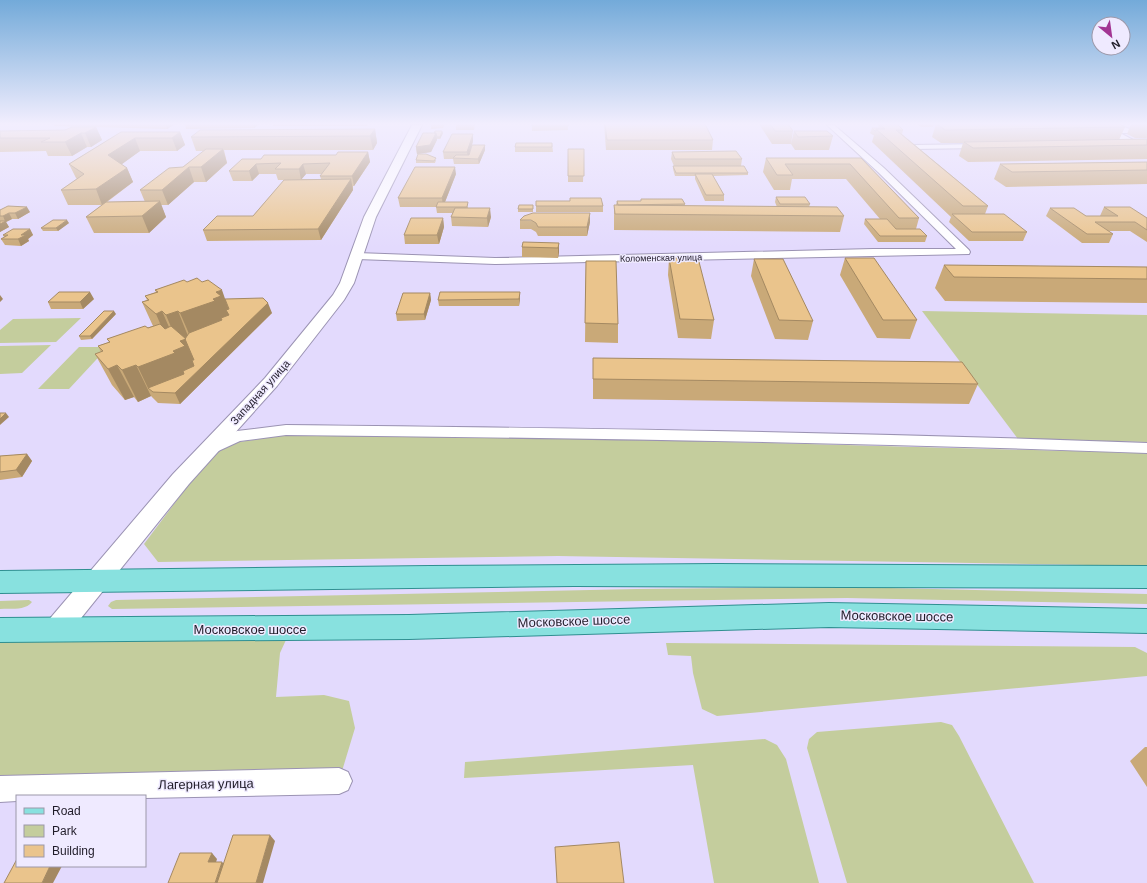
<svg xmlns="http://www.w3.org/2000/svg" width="1147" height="883" font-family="Arial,sans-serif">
<rect width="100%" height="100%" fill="#e3dafd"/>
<path fill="#c4cd9d" d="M922,311L1147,315V442L1018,439Z
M81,318L56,342L0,343V330L13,319Z
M51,345L22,373L0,374V346Z
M79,347H108L69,389H38Z
M285,435H466L1143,453L1147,454V566L558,556L158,562L144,544L210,456L232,443Z
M847,587L1147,594V604L847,598L112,609L108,606L111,602L116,600L637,589Z
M29,600L32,602C25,611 11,608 0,609V601Z
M291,629L280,653L276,697L324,695L349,701L355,728L339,781L0,789V631Z
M666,643L1135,647L1147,653V676L717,716L702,709L693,673L691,656L668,655Z
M941,722L952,725L959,736L1034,883H847L807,748L809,739L817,732Z
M765,739L777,745L786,759L819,883H714L693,765L464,778L465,762Z"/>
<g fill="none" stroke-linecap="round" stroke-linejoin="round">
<g stroke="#9b93b3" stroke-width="2">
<path id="minor" d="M827,125H834L884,168L969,250L970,252L969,254L495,264L357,259L352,256L357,253L495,258L873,249H956L878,172Z
M1109,125H1118L1130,129V133H1120L1137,142L1130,144L1106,133V129H1116Z
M983,144L987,146L986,148L910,149L906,147L910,145Z
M286,425C573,428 860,432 1147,443V453C860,442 573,438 286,435L240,441L214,453L208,454L202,453L200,449L202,445L237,431Z
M339,768L348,772L352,781L348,790L339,794L145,798V796H17V801L0,802V776Z"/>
</g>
<g stroke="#9b93b3" stroke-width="2">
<path id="tertiary" d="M412,125H422L376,217L354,283L344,300L277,386L189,484L65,638L56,641L47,638L43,630L47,622L173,474L265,378L333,295L340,283L364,217Z"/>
</g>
<g stroke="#308f91" stroke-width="2">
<path id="primary" d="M717,564L1147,566V588L574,586L0,593V571L430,566Z
M829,603L1147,609V633L829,627L409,639L0,642V618L409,615Z"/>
</g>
<use href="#minor" fill="#fff" fill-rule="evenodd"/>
<use href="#tertiary" fill="#fff" fill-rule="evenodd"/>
<use href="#primary" fill="#88e1df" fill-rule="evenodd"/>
</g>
<path fill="#c9a978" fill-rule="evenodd" d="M54,124H175L167,129L96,127L102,140L91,147H87L72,156H48L46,151L0,152V131L65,130L89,127L54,126Z
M185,124H259L254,128L186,129Z
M273,124H368L367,126H273Z
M431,124H445L443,128L431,129Z
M456,124H475L474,130H456Z
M532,124H568V130L532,131Z
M604,124H705L713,140L712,150H606Z
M759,124H788L793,131L791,144H772Z
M879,124L903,130L902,134L988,206L985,214L1027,232L1023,241H969L949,222L951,217L872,142L874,135H873L870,133L872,128H878Z
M917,124H934L933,127H921Z
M936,124H1120L1125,127L1119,140L1147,139V159L968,162L959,156L963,143H941L932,137Z
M1131,124H1147V138H1135L1127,134Z
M375,129L377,143L373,150H224L227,163L206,182H194L168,205H161L166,217L149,233H94L86,217L102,205H68L61,190L77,179L76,178L69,164L121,132H180L185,145L177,151H140L121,164L127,168L133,182L107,202H145L140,190L183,167L204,151H196L191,137Z
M794,131L833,136L829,150H795L791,144Z
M443,133L440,139H437L431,152L417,154L416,147Z
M473,141L469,154L485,145V150L479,164H454L453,159H444L443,152Z
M552,143L553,152H515V147Z
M568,149H584L583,182H568Z
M368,152L370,162L354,186H353V190L321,240L207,241L203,230L253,216L284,180H278L276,174H259L252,181H233L229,171L261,159L336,155ZM306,174H322L320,176L321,179H301Z
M672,152L742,159L741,166L748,173V175L713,176L724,195V201H705L695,179V176H675L673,169V166H674L671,159Z
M766,158H861L919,218L916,229L927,236L925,242H878L864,224L865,219H880L846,179H792L790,190H774L763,172Z
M416,160H436L435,163H416Z
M1147,162V184L1006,187L994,179L1000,164Z
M456,174L445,202L468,207V208L491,217L488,227L452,226L451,217L453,213H437L436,207H400L398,198Z
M776,197L810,204L809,207L844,216L840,232L614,230V205H616L617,201L685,204V206L777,207L775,202Z
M536,201L603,206V212H536Z
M533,205V212H518V209Z
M1104,207L1147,218V242L1130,231H1108L1113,234L1109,243H1082L1046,216L1050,208L1086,216H1100Z
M0,210L30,212L18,219H12L6,222L9,227L0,232Z
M443,218L444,227L439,244H405L404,235Z
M520,220L590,222L587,236H538L536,232L531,229H520Z
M69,223L58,231H43L41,228Z
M30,229L33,235L28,239L29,241L21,246L5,245L1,239L4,237L3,235Z
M559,243V252L558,258L522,257V247Z
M669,258L714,320L711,339L678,338L668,275Z
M845,258L917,320L910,339L877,338L840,275Z
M754,259L813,321L808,340L775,339L751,276Z
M586,261L618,324V343L585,342Z
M944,265L1147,267V303L945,301L935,288Z
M187,282L225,299L272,313L180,404L158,403L151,396L138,402L134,397L125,400L112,385L95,354L101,352L98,346L109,342L107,339L153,326L142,302L147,300L145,296L156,292L155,290Z
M430,293L431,300L425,320L397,321L396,314Z
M520,298L519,306H439L438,300Z
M94,299L83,309H51L48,302Z
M116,314L92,339L81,340L79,336Z
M593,358L978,384L969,404L593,399Z
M27,454L32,461L22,477L0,480V456Z
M1145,747H1147V787L1130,761Z"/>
<path fill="#a48962" d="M166,124H175L167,129Z
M253,124H259L254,128Z
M96,127L102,140L91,147L85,133Z
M375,129L377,143L373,150L370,136Z
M442,131L443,133L440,139V137Z
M180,132L185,145L177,151L172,138Z
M81,133L87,147L72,156L65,142Z
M436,133L437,140L431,152L417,154L416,147Z
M473,134V141L468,159L467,152Z
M135,138L140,151L114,170L108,155Z
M485,145V150L479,164L478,159Z
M223,149L227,163L206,182L201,167Z
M368,152L370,162L354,186L352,176Z
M256,164L259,174L252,181L249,171Z
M303,164L306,174L301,180L299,169Z
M189,167L194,182L168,205L162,190Z
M455,167L456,174L443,207L442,198Z
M127,168L133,182L102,205L96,189Z
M351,179L353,190L321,240L318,229Z
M160,201L166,217L149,233L142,216Z
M27,207L30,212L18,219L15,213Z
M490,208L491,217L488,227L487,218Z
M9,213L12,219L6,222L9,227L0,232V224L5,221L3,216Z
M590,213V222L587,236V227Z
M443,218L444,227L439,244L437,235Z
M67,220L69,223L58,231L56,228Z
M30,229L33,235L28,239L29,241L21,246L18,239L21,235Z
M559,243V252L558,258V248Z
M222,290L232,319L193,343L180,313L213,299L216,292Z
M90,292L94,299L83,309L80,302Z
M520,292V298L519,306V299Z
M430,293L431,300L425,320L424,314Z
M0,295L3,299L0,302Z
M268,303L272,313L180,404L175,393L148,388L138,367L173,351L179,346L166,315L178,311L190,341Z
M114,311L116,314L92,339L90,336Z
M162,311L175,341L169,344L156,314Z
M117,365L134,397L125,400L108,369Z
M136,365L151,396L138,402L122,370Z
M6,413L9,417L0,425V419Z
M27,454L32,461L22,477L16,470Z
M270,835L275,841L263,883H256Z
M212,853L217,859L214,869L208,862Z
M222,862L227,868L222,883H215Z
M50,866H62L53,883H42Z"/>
<path fill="#eac48c" stroke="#a48962" d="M532,124H568V126H532Z
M605,124H705L713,140H607Z
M770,124H788L793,131H775Z
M880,124H897L903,130H896L988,206H963L876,129H885Z
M937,124H1120L1125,127L945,130Z
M72,127H96L85,133H81L65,142H41L50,138H0V131L65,130Z
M872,128H878V129H876V131H875Z
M375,129L370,136L191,137L200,130Z
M435,131H442L440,137H437L436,133H434Z
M794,131H827L833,136L798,137Z
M121,132H180L172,138H135L108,155L127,168L96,189L61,190L84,174L69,164Z
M423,133H436L430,145L416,147Z
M452,134H473L467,152H443Z
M1147,139V145L973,148L964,142Z
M516,143H552V147H515Z
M472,145H485L478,159L453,158L456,155H469Z
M206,149H223L201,167H189L162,190H140L169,168L183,167Z
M568,149H584V176H568Z
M736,151L742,159H675L672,152Z
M338,152H368L352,176H320L330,163L303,164L299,169H275L281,163L256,164L249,171H229L242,159H261L264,155H336Z
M418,154H426L436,158L434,161L416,160Z
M766,158H861L919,218H899L850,164H785L793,175H777Z
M1147,162V170L1012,172L1000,164Z
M673,166H744L748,173H676Z
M415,167H455L442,198H398Z
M695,174H712L724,195H706Z
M351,179L318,229L203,230L217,216H253L284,180Z
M776,197H805L810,204H780Z
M570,198H601L603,206H536V201H570Z
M641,199H682L685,204L618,205L617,201H641Z
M160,201L142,216L86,217L106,202Z
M438,202H468L467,207H436Z
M519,205H533V209H518Z
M614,205L837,207L844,216L615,214Z
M8,206L27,207L15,213H9L3,216H0V210Z
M1104,207H1130L1147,218V230L1135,222H1095L1113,234H1087L1050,208H1074L1086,216H1118Z
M455,208H490L487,218L451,217Z
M533,213H590L587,227H538L536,223L531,220H520L524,216Z
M952,214H1004L1027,232H972Z
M411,218H443L437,235H404Z
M865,219H887L896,229H920L927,236H880Z
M53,220H67L56,228H41Z
M0,221H6L0,224Z
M13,229H30L21,235H26L18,239H1L8,235H3Z
M523,242L559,243L558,248L522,247Z
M669,258H698L714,320L680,319Z
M845,258H874L917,320H883Z
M754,259H783L813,321L779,320Z
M586,261H616L618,324L585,323Z
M944,265L1147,267V279L954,277Z
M197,278L202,282L208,280L222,290L216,292L221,296L213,299L215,301L180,313L178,311L166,315L162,311L156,314L142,302L149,300L145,296L158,292L155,290L184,280L187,282Z
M59,292H90L80,302H48Z
M440,292H520L519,299L438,300Z
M403,293H430L424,314H396Z
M263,298L268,303L175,393L153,392L148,388L184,374L183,371L194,366L192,360H194L185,339L189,333L222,320L221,318L229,315L226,310L229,309L225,299Z
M104,311H114L90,336H79Z
M160,324L165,329L171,326L186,339L180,341L185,346L173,351L175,353L138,367L136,365L122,370L117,365L108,369L95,354L103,351L98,346L110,342L107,339L145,326L148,328Z
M593,358L962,362L978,384L593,379Z
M0,413H6L0,419Z
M27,454L16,470L0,472V456Z
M233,835H270L256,883H217Z
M619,842L624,883H557L555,847Z
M180,853H212L208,862H222L215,883H168Z
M17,859V866H50L42,883H4Z"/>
<linearGradient id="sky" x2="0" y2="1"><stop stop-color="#73aad9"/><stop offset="0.5" stop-color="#f2eefe"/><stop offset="1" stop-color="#f2eefe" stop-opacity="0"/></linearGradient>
<rect width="1147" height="248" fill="url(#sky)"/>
<g text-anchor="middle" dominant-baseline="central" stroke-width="3" stroke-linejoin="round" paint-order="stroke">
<g font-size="9" fill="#201c29" stroke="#efeaff">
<text transform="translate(661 258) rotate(-1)">Коломенская улица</text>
</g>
<g font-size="11" fill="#201c29" stroke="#efeaff">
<text transform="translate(260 392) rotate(-48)">Западная улица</text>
</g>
<g font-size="13" fill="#201c29" stroke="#efeaff">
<text transform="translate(897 616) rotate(1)">Московское шоссе</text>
<text transform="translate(574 621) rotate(-2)">Московское шоссе</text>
<text x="250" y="629">Московское шоссе</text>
<text transform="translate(206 784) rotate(-1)">Лагерная улица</text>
</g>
</g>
<rect x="16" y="795" width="130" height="72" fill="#efeaff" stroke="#9c98a9"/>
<rect x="24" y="808" width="20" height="6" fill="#88e1df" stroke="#9c98a9"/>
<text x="52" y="815" font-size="12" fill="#201c29">Road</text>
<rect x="24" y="825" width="20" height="12" fill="#c4cd9d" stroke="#9c98a9"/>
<text x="52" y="835" font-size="12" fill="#201c29">Park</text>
<rect x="24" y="845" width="20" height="12" fill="#eac48c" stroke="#9c98a9"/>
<text x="52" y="855" font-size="12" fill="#201c29">Building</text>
<g transform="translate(1111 36) rotate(151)"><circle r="19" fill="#efeaff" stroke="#9c98a9"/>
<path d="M0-3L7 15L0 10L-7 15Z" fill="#a23593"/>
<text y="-6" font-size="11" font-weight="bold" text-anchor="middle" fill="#201c29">N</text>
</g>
</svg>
